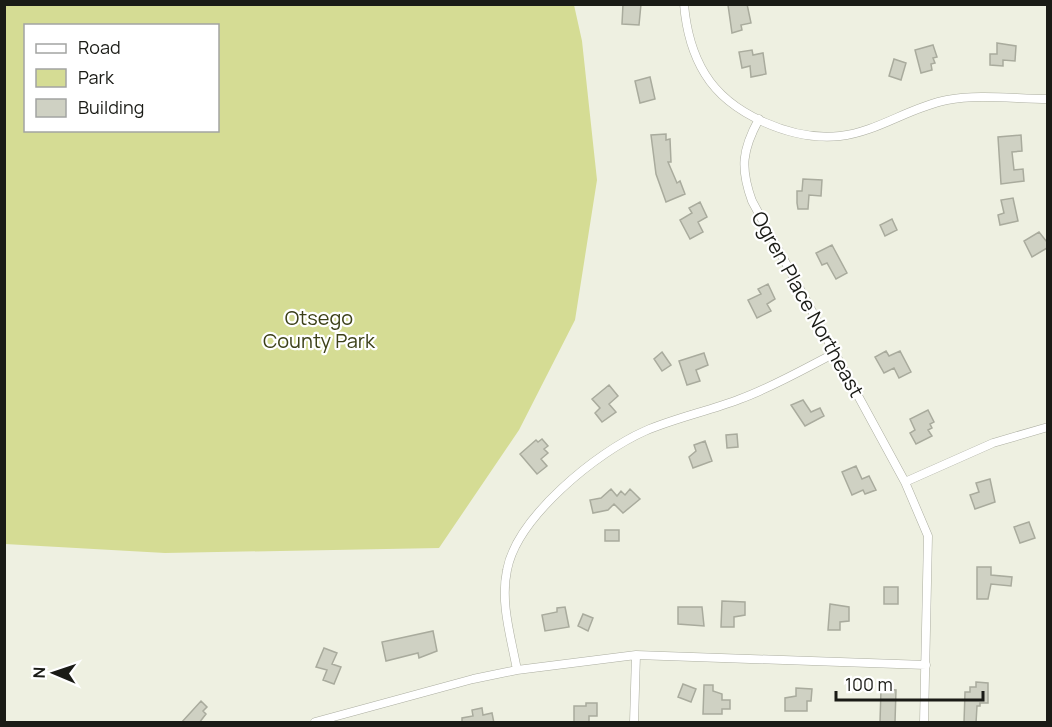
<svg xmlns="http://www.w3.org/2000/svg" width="1052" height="727" font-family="Manrope,sans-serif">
<rect width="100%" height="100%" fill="#eef0e1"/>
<path fill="#d5dc94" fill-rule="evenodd" d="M4,5H574L582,41L597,180L575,320L519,430L439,548L165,553L5,544ZM26,26H218V130H26Z"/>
<path fill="#cfd1c3" stroke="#a9ab9d" stroke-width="1.5" d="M623,4H641L639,25L622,24Z
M732,4H747L751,23L741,25L742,30L732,33L728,5Z
M997,43L1016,46L1015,61L1003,60V66L990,65V54H997Z
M933,45L937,57L933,58L935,63L931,64L932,70L921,73L915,50Z
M752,50L753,55L763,53L766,74L751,77L750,66L742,68L739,52Z
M894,59L906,63L901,80L889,76Z
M650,77L655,99L640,103L635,81Z
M666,134V140L670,139L671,162H668L677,183L680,181L685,194L666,202L656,174L651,135Z
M1021,135L1022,151L1012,152L1014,170L1023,169L1024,181L1001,184L998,137Z
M803,179L822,180L821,196L809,195L808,209H798L797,203V191H802Z
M1013,198L1018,221L1000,225L998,215L1004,213L1001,200Z
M700,202L707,217L698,222L703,232L690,239L680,220L692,213L689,208Z
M892,219L897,230L885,236L880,225Z
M1039,232L1047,242V248L1032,257L1024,241Z
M832,245L847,273L836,279L827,263L822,265L816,253Z
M768,284L775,299L767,304L771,311L757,318L748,300L761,294L758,289Z
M886,351L889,356L900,351L911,372L899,378L894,368L884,373L875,357Z
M662,352L671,365L662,371L654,359Z
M704,353L708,365L696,370L700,381L687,385L679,361Z
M609,385L618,396L609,404L616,412L602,422L595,413L600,408L592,399Z
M803,400L811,412L820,408L824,416L805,426L791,405Z
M928,410L934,422L930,424L932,428L928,430L932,436L916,444L910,433L915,430L910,419Z
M737,434L738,447L727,448L726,435Z
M542,439L548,446L544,449L548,453L541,459L547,466L537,474L520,454L536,440L538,442Z
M705,441L712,461L693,468L689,457L696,451L694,445Z
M856,466L862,479L869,476L876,490L865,494L863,490L852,495L842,472Z
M990,479L995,502L975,509L970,495L979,492L976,483Z
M611,489L617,496L621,491L625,495L630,489L640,499L623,513L614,504L608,510L593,513L590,500L601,498Z
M1029,522L1035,538L1020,543L1014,527Z
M605,530H619V541H605Z
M977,567H991V575L1012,577L1011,586L991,584L988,599H977Z
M884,587H898V604H884Z
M722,601L745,602V615L734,617V627H721Z
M830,604L849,607V621L840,622V630H828Z
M565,607L569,627L545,631L542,615L557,612V608Z
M678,607H702L704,626L678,624Z
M583,614L593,618L588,631L578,626Z
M433,631L437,651L419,658L418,653L386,661L382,642Z
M324,648L337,653L332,664L341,667L334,684L323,680L327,670L316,667Z
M976,682L988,683V703H980V706H977L976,723H964L965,692H970V687H976Z
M683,684L696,689L691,702L678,697Z
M704,685H713V691L722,694V700H730V709H722V714H703Z
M796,688L812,689L811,701H807V711H785V698L796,696Z
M881,689L896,690L895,722H880Z
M201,701L207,707L203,711L206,714L199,723H181Z
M586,703H597V716H589V723H574V706H586Z
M482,708L483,715L492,713L494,723H462V718L473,716L472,710Z"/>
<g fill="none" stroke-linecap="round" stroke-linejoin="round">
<g stroke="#acaea1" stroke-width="9">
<path id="minor" d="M684,4C686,28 692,53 705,74C730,115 793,141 840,136C877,132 910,107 947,100C980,94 1015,99 1048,99
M759,119C742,150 740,168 752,201L905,482L928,536L924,722
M905,482L993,443L1048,427
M517,670C511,637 500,603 507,570C517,517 597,452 645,431C675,418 709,411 740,399C773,387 804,369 835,353
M315,722L473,679L517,670L636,655L926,665
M634,722L636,655"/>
</g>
<use href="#minor" stroke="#fff" stroke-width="8"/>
</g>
<g text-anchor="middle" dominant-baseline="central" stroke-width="4.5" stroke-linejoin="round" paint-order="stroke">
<g font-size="20" fill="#1a1b16" stroke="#fff">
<text transform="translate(808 304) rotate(61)">Ogren Place Northeast</text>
</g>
<g font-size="20" fill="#3c4018" stroke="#fff">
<text x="319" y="317">Otsego<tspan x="319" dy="23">County Park</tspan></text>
</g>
</g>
<rect width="1052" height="727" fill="none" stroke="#1a1b16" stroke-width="12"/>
<rect x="24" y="24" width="195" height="108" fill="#ffffff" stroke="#a3a4a2" stroke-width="1.5"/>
<rect x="36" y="44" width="30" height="9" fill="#ffffff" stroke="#a3a4a2" stroke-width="1.5"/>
<text x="78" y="54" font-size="18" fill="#1a1b16">Road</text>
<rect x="36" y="69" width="30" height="18" fill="#d5dc94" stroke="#a3a4a2" stroke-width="1.5"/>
<text x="78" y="84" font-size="18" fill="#1a1b16">Park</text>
<rect x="36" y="99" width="30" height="18" fill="#cfd1c3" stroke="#a3a4a2" stroke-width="1.5"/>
<text x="78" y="114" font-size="18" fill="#1a1b16">Building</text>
<g transform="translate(54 673) rotate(272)" stroke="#ffffff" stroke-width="4.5" paint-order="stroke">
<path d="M0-4.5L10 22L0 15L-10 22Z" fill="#1a1b16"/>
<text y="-9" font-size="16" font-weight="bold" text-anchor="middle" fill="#1a1b16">N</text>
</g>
<path d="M836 691v9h147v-9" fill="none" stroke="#1a1b16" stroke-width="3"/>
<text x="845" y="691" font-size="18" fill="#1a1b16" stroke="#ffffff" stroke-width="4.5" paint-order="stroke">100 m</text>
</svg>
